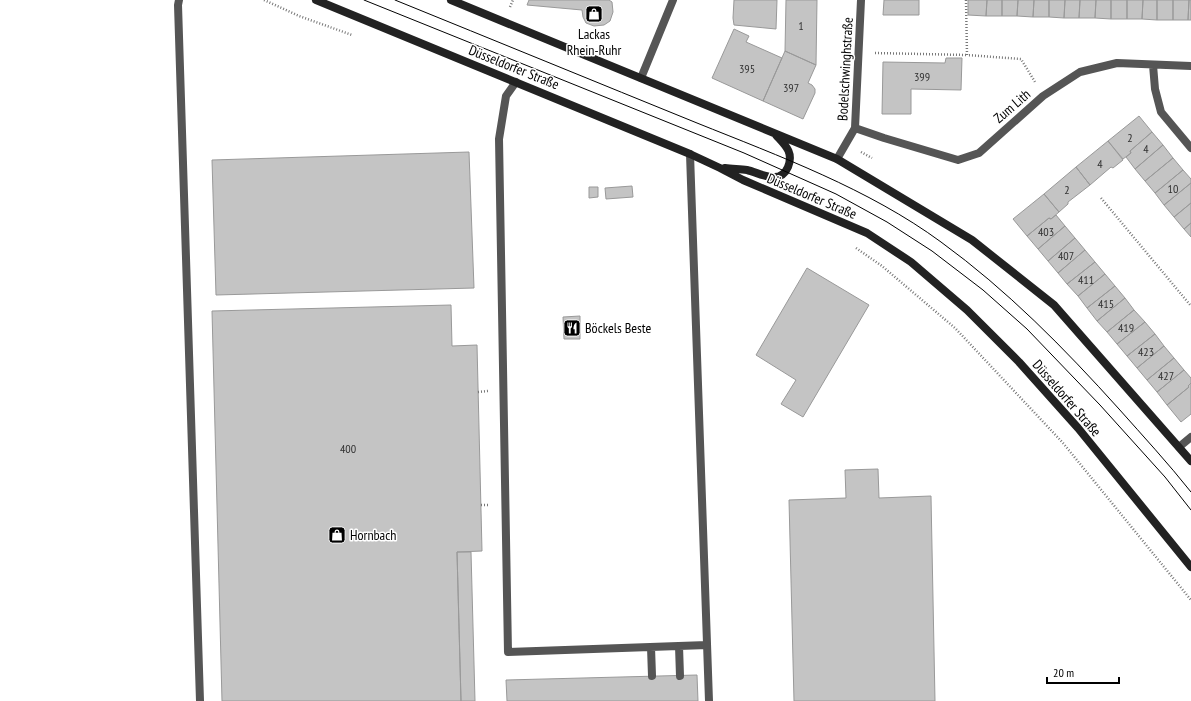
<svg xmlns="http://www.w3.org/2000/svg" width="1191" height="701" font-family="'PT Sans Narrow',sans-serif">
<rect width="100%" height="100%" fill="#fff"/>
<path fill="#c4c4c4" stroke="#999" d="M529,0H609L612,2L613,12L610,21L604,25L594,26L586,23L583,17L582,10L527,5Z
M734,0H777L776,29L734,25L733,18Z
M786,0H817L816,65L785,51Z
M884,0H919V15H883Z
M968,0H987L986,16L968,15Z
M987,0H1002V16H986Z
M1002,0H1018L1017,16H1002Z
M1018,0H1034L1033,17L1017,16Z
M1034,0H1049V17H1033Z
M1049,0H1065L1064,18L1049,17Z
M1065,0H1080L1079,18H1064Z
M1080,0H1096L1095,18H1079Z
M1096,0H1111V19L1095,18Z
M1111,0H1127V19H1111Z
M1127,0H1143L1142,19H1127Z
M1143,0H1157V20L1142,19Z
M1157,0H1173V20H1157Z
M1173,0H1189L1188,20H1173Z
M1189,0H1191V20H1188Z
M734,29L749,36L746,42L782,58L763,101L712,78Z
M785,51L816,65L808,83L812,85L815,89V93L803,119L763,101Z
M946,58H962L961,90L911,89V114H882L883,62L945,63Z
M1139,116L1152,132L1130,151L1131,153L1123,159L1108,141Z
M1152,132L1163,145L1135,169L1126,157L1131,153L1130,151Z
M1108,141L1123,160L1113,168L1111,167L1090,185L1076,167Z
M1163,145L1173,158L1145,181L1135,169Z
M469,152L474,288L216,295L212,160Z
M1173,158L1183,170L1155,193L1145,181Z
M1076,167L1090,185L1068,202V204L1059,212L1044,194Z
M1183,170L1191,179V183L1164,205L1155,193Z
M1191,183V203L1174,217L1164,205Z
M632,186L633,197L606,199L605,188Z
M589,187H598V197L589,198Z
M1044,194L1059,212L1051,219L1049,218L1027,236L1013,219Z
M1191,203V223L1184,229L1174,217Z
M1056,215L1065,226L1038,249L1027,236L1049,218L1051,219Z
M1191,223V237L1184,229Z
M1065,226L1075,238L1048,261L1038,249Z
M1075,238L1085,250L1058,273L1048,261Z
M1085,250L1095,262L1067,284L1058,273Z
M1095,262L1105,274L1078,296L1067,284Z
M807,268L869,305L803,417L781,404L796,380L756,355Z
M1105,274L1115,286L1087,308L1078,296Z
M1115,286L1125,298L1097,321L1087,308Z
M1125,298L1134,310L1107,332L1097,321Z
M451,305L452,346L477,345L482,551L457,552L461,701H222L212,311Z
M1134,310L1145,322L1117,344L1107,332Z
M580,316V339H564L563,317Z
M1145,322L1155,334L1127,356L1117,344Z
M1155,334L1164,346L1137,368L1127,356Z
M1164,346L1174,358L1147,380L1137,368Z
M1174,358L1184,370L1157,392L1147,380Z
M1184,370L1191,378V383L1188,386L1189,387L1167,405L1157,392Z
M1191,383V414L1181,422L1167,405L1189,387L1188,386Z
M878,469L879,498L931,496L935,701H794L789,500L846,498L845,470Z
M457,552H471L475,701H461Z
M697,675L698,701H507L506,680Z"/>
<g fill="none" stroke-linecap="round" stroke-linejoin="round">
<path stroke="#777" stroke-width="2.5" stroke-dasharray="1 2" stroke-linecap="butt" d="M264,0L299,16L352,35
M966,0L967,55L1021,59L1035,82
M510,7L513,0
M875,53L967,55
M861,152L872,158
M1101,198L1191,306
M856,248L882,266L955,328L1063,443L1191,600
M478,392L488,391
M481,505H489"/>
<path stroke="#555" stroke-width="8" d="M179,0L178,5L200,701
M641,78L673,0
M516,82L506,96L499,139L508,652L707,645
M690,154L709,701
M679,646L680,676
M651,647L652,676"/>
<path stroke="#555" stroke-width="8" d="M1153,65L1155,89L1161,112L1191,148
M855,128L884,138L958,160L979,153L1043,96L1080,72L1117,63L1191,66
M837,159L855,128L861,0
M1179,447L1191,437"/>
<path stroke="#222" stroke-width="8" d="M316,0L690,154L720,168L743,180L867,233L911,262L967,310L1019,362L1078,428L1191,567
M451,0L837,159L972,240L1054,305L1191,461
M725,168C732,169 740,169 747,170C760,173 780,186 788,167C794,152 785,145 776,135"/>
<path stroke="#000" stroke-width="1" d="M364,0L744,153L836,194L887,222L932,251L983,290L1027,329L1100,405L1165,477L1191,510
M395,0C496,41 596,82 697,123C779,156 869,189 941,242C1007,290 1064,348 1119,409C1143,436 1168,463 1191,492"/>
</g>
<defs>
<g id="shop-square" transform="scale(0.9)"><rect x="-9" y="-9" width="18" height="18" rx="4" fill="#000" stroke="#fff"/><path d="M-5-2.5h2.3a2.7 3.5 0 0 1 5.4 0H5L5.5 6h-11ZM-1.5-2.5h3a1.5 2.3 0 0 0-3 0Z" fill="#fff"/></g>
<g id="restaurant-square" transform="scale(0.9)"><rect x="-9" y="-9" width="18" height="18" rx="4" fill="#000" stroke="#fff"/><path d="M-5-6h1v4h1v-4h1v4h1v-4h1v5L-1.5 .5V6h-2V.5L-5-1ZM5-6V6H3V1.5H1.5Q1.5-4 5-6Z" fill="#fff"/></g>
</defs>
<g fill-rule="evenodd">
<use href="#shop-square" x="594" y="14"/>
<use href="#restaurant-square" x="572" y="328"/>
<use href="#shop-square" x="337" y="535"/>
</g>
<g text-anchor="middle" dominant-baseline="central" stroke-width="3" stroke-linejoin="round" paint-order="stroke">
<g font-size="12" fill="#313131">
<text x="801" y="25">1</text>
<text x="747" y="68">395</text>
<text x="922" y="76">399</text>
<text x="791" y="87">397</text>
<text x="1130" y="137">2</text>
<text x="1146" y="148">4</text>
<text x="1100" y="163">4</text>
<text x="1173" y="188">10</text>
<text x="1067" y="189">2</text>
<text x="1046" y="231">403</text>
<text x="1066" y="255">407</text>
<text x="1086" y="279">411</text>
<text x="1106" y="303">415</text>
<text x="1126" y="327">419</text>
<text x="1146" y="351">423</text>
<text x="1166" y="375">427</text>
<text x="348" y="448">400</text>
</g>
<g font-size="14" fill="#000" stroke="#fff" text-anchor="start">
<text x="594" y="34" text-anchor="middle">Lackas<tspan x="594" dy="16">Rhein-Ruhr</tspan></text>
<text x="585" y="328">Böckels Beste</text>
<text x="350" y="535">Hornbach</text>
</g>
<g font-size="14" fill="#000" stroke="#fff">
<text transform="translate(514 67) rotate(22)">Düsseldorfer Straße</text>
<text transform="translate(845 69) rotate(-87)">Bodelschwinghstraße</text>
<text transform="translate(1012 106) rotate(-41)">Zum Lith</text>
<text transform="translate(812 196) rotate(23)">Düsseldorfer Straße</text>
<text transform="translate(1067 398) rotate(49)">Düsseldorfer Straße</text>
</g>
</g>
<path d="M1047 677v6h72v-6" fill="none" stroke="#000000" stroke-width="2"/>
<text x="1053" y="677" font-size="12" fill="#000000" stroke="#ffffff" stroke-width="3" paint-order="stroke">20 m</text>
</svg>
